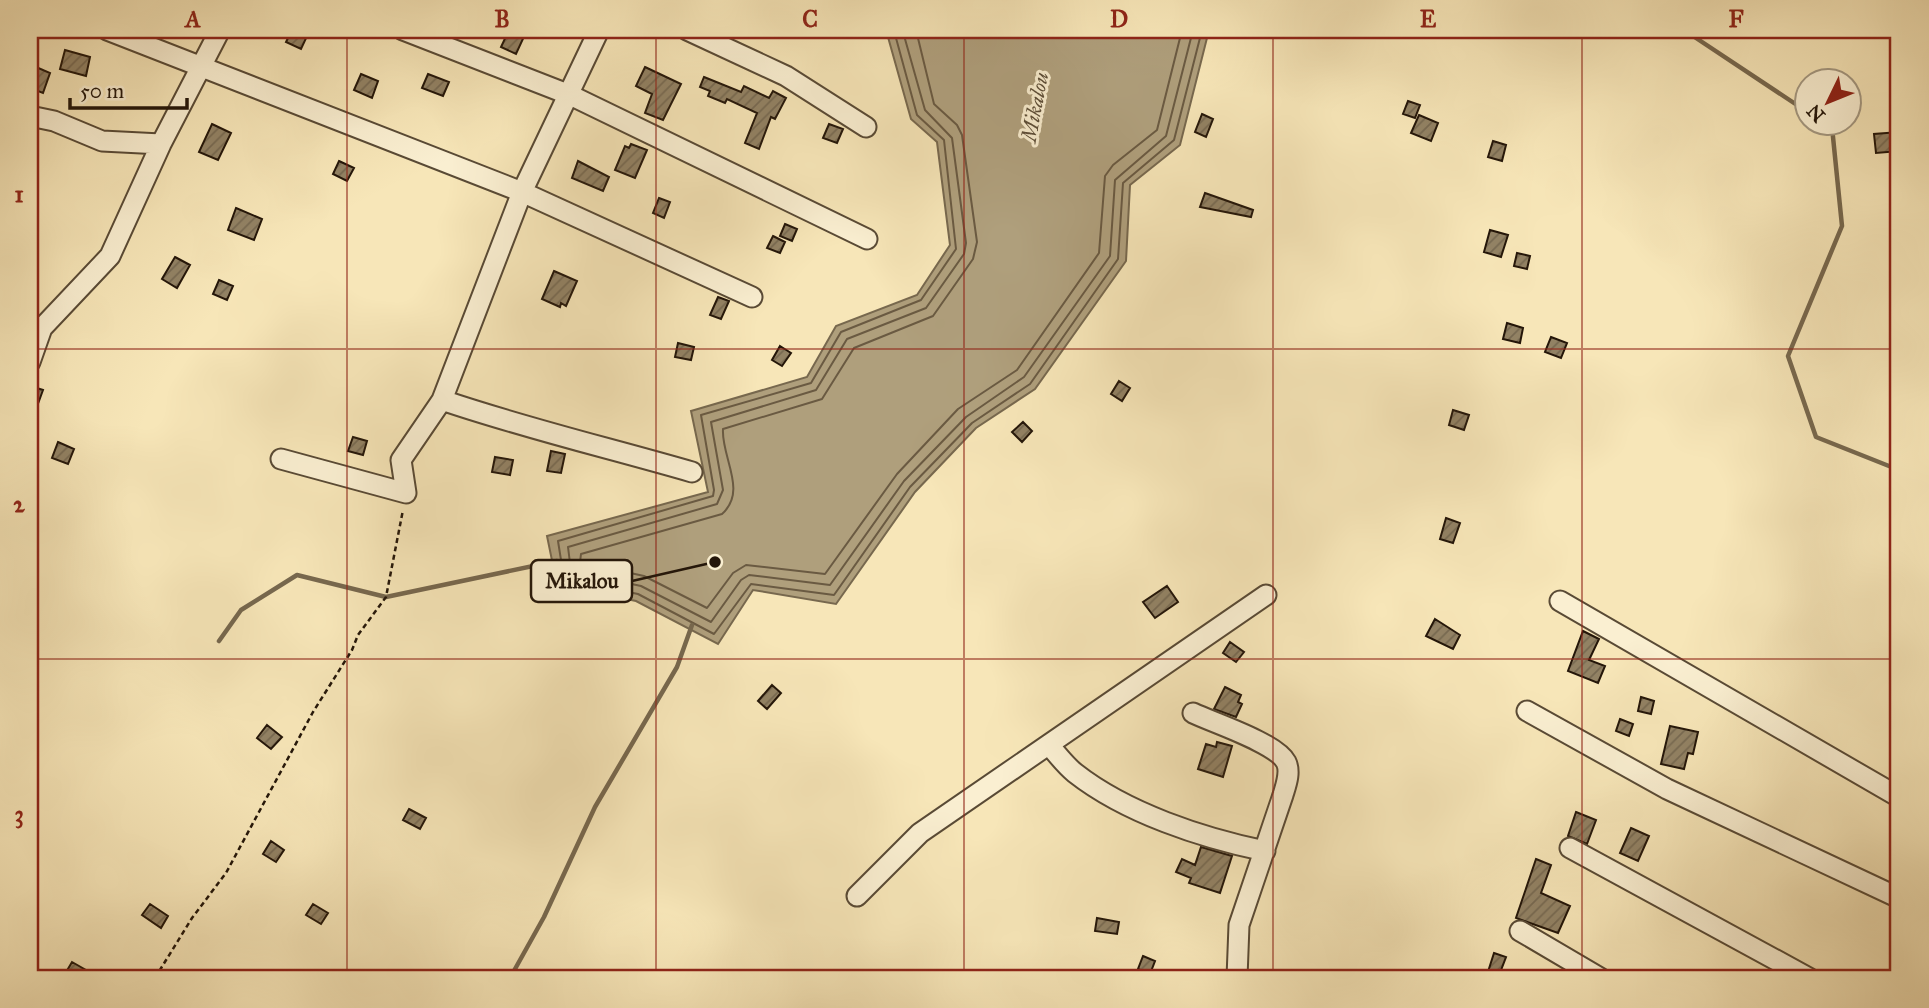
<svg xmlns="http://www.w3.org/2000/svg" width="1929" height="1008" font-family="'IM FELL Great Primer',serif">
<defs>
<pattern id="building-hatch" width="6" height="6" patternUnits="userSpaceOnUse" patternTransform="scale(1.75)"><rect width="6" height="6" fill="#928264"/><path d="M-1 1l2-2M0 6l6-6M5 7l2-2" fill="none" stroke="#776951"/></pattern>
</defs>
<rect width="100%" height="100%" fill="#f7e6b8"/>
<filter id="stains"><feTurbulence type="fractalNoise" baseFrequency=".00286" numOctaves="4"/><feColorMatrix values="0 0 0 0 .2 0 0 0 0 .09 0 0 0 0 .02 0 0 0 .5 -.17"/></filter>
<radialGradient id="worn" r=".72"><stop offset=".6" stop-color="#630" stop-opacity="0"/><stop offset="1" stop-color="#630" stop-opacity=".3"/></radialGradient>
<path fill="#af9f7c" stroke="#77684e" stroke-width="2" d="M891,30H1209L1180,145L1130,185L1126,261L1035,389L976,428L915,492L836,604L753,590L718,644L636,601L557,585L547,536L708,492L691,411L807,377L836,326L917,295L950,245L937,142L911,119L888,37Z"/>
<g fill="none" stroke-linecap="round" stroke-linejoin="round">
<path stroke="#6a5a42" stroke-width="2" d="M897,30L896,38L917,115L944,140L956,249L921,300L841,332L811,383L701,415L714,490L713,496L558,541L564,579L638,594L714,634L751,584L834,595L910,487L972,423L1030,384L1118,259L1123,183L1174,140L1202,30
M906,30L905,39L925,110L952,138L966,243L964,254L926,308L847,339L816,390L711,422L723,490L717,504L568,547L571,571L641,586L711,622L741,580L749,575L830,585L904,481L966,417L1024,377L1110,256L1115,180L1166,136L1193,30
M916,30L934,104L957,125L962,135L977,242L973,259L933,316L854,348L822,399L723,429C721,457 748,491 722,514L581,554L580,562L644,576L707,608L733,573L746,565L825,574L897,474L958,409L1017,370L1099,253L1105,176L1113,165L1157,130L1182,30"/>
<path stroke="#77684e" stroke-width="4.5" d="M1678,30L1687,32L1806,111
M1825,122L1832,127L1842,226L1788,356L1816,437L1899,470
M219,641L241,610L297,575L386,597L557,561
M510,978L544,917L595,807L677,667L692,625"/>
</g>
<path fill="url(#building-hatch)" stroke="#241609" stroke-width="2" d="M292,30L308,34L301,49L286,42Z
M509,30H527L516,54L501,47Z
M65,50L90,57L86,76L60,69Z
M36,67L50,73L43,93L30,88Z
M645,67L681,84L663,120L645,113L652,94L636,86Z
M361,74L378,81L372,98L354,90Z
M428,74L449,82L443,96L422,88Z
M704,77L741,92L744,86L769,98L773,91L786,98L775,119L771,117L759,149L745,143L757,113L727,99L725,103L708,96L710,91L700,87Z
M1408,101L1420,105L1415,118L1403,114Z
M1202,114L1213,119L1206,137L1195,132Z
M1419,115L1438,123L1431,141L1411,133Z
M212,124L231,133L218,160L199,152Z
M829,124L843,129L837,143L823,138Z
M1899,132V151L1876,153L1874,134Z
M1493,141L1506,145L1502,161L1488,157Z
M631,144L647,150L635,178L615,170L625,146L629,148Z
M339,161L354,168L347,181L333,174Z
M578,161L609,177L603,191L572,178Z
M1205,193L1253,210L1251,217L1200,207Z
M659,198L670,202L664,218L653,213Z
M236,208L262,219L254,240L228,230Z
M785,224L797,229L792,241L780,236Z
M1490,230L1508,235L1501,257L1484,252Z
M773,236L785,242L780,253L767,248Z
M1517,253L1530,256L1527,269L1514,266Z
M175,257L190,265L177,288L162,279Z
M554,271L577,281L566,306L561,303L560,307L542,299Z
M219,280L233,286L227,300L213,294Z
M718,297L729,301L721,319L710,315Z
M1507,323L1523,328L1520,343L1503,339Z
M1551,337L1567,343L1561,358L1545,352Z
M678,343L694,347L691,360L675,357Z
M780,346L791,353L782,366L772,360Z
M1119,381L1130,388L1122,401L1111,394Z
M30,386L43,390L31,423H30Z
M1453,410L1469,415L1464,430L1449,425Z
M1023,422L1032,431L1022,442L1012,432Z
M353,437L367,441L363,455L348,451Z
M58,442L74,449L68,464L52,458Z
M551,451L565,454L561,473L547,471Z
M495,457L513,460L510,475L492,472Z
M1446,518L1460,523L1453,543L1440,539Z
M1167,586L1178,602L1155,618L1143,602Z
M1435,619L1460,635L1453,649L1426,636Z
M1583,631L1599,639L1589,660L1605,666L1598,683L1568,671Z
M1230,642L1244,652L1236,662L1223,653Z
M772,685L781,693L767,709L758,701Z
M1225,687L1241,695L1238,702L1242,704L1236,717L1214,709Z
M1641,697L1654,701L1651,714L1638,711Z
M1620,719L1633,724L1629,736L1616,731Z
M267,725L282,737L271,749L257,738Z
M1670,726L1698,732L1693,754L1688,753L1684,769L1661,764Z
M1217,742L1232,746L1223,777L1198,769L1206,744L1216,747Z
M409,809L426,818L420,829L403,820Z
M1576,812L1596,820L1587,844L1568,836Z
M1631,828L1649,836L1638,861L1620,853Z
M271,841L284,850L276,862L263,854Z
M1201,847L1232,856L1220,893L1189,883L1191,878L1176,872L1182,859L1195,865Z
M1536,859L1551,865L1541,893L1570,906L1558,933L1516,918Z
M150,904L168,916L161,928L142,915Z
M313,904L328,913L321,924L306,915Z
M1097,918L1119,922L1117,934L1095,931Z
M1494,953L1506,957L1498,978H1486Z
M1143,956L1155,961L1150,974L1138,969Z
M72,962L100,978H72L65,974Z"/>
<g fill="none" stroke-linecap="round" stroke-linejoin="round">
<g stroke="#594a35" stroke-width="23">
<path id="street" d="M107,30L522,192L752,297
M403,30L570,95L867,239
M687,30L786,76L866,127
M30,116L54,121L102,141L161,144
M30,362L42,328L110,256L161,144L220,30
M442,400C524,428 609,448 692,472
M281,459L406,493L401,460L442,400L522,192L599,30
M1560,601L1899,797
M1527,711L1667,789L1899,898
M1193,713C1214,723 1276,743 1286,762C1291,772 1286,785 1283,795L1239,925L1237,978
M1049,745C1057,754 1065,765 1075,773C1126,813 1202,838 1265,851
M1570,848L1809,978
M857,896L920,833L1266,595
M1520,931L1600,978"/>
</g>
<path stroke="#241609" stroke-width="2.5" stroke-dasharray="5 3.5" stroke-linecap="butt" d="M155,978L192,918L226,873L313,712L352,650L358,635L386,597L403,510
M1893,978L1899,954"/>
<use href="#street" stroke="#faefd1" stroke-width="19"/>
</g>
<path fill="none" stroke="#8f2418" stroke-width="2" stroke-opacity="0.55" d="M347,30V978M656,30V978M964,30V978M1273,30V978M1582,30V978M30,349H1899M30,659H1899"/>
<g text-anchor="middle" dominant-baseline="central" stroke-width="6" stroke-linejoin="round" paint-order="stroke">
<g font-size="21" font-style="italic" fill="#5c4d37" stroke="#faefd1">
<text transform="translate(1035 107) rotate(-79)">Mikalou</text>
</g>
</g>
<path fill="none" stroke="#241609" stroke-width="2.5" d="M715 562L632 581"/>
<circle fill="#241609" stroke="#faefd1" stroke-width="2.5" cx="715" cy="562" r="7"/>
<rect fill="#faefd1" stroke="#241609" stroke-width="2.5" x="531" y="560" width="101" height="42" rx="7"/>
<g font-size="21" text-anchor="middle" font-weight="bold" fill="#241609">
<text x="582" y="588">Mikalou</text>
</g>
<rect width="1929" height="1008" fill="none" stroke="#f7e6b8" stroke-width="77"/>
<g transform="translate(1828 102) rotate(227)"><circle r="33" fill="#faefd1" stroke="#a49881" stroke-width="2"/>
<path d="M0-5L12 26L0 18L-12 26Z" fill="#8f2418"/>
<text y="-10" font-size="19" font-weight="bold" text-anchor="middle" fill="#241609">N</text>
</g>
<path d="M70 98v10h117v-10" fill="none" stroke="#241609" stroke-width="3.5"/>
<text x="80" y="98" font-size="21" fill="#241609" stroke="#faefd1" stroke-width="5" paint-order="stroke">50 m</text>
<rect x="38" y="38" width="1852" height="932" fill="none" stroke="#8f2418" stroke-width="2.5"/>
<g font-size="23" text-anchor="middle" font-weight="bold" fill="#8f2418">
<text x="193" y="27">A</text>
<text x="502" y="27">B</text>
<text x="810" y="27">C</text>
<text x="1119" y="27">D</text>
<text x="1428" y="27">E</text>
<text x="1736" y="27">F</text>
<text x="19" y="202">1</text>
<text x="19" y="512">2</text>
<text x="19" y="822">3</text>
</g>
<rect width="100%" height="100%" filter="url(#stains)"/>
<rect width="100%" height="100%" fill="url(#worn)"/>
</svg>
